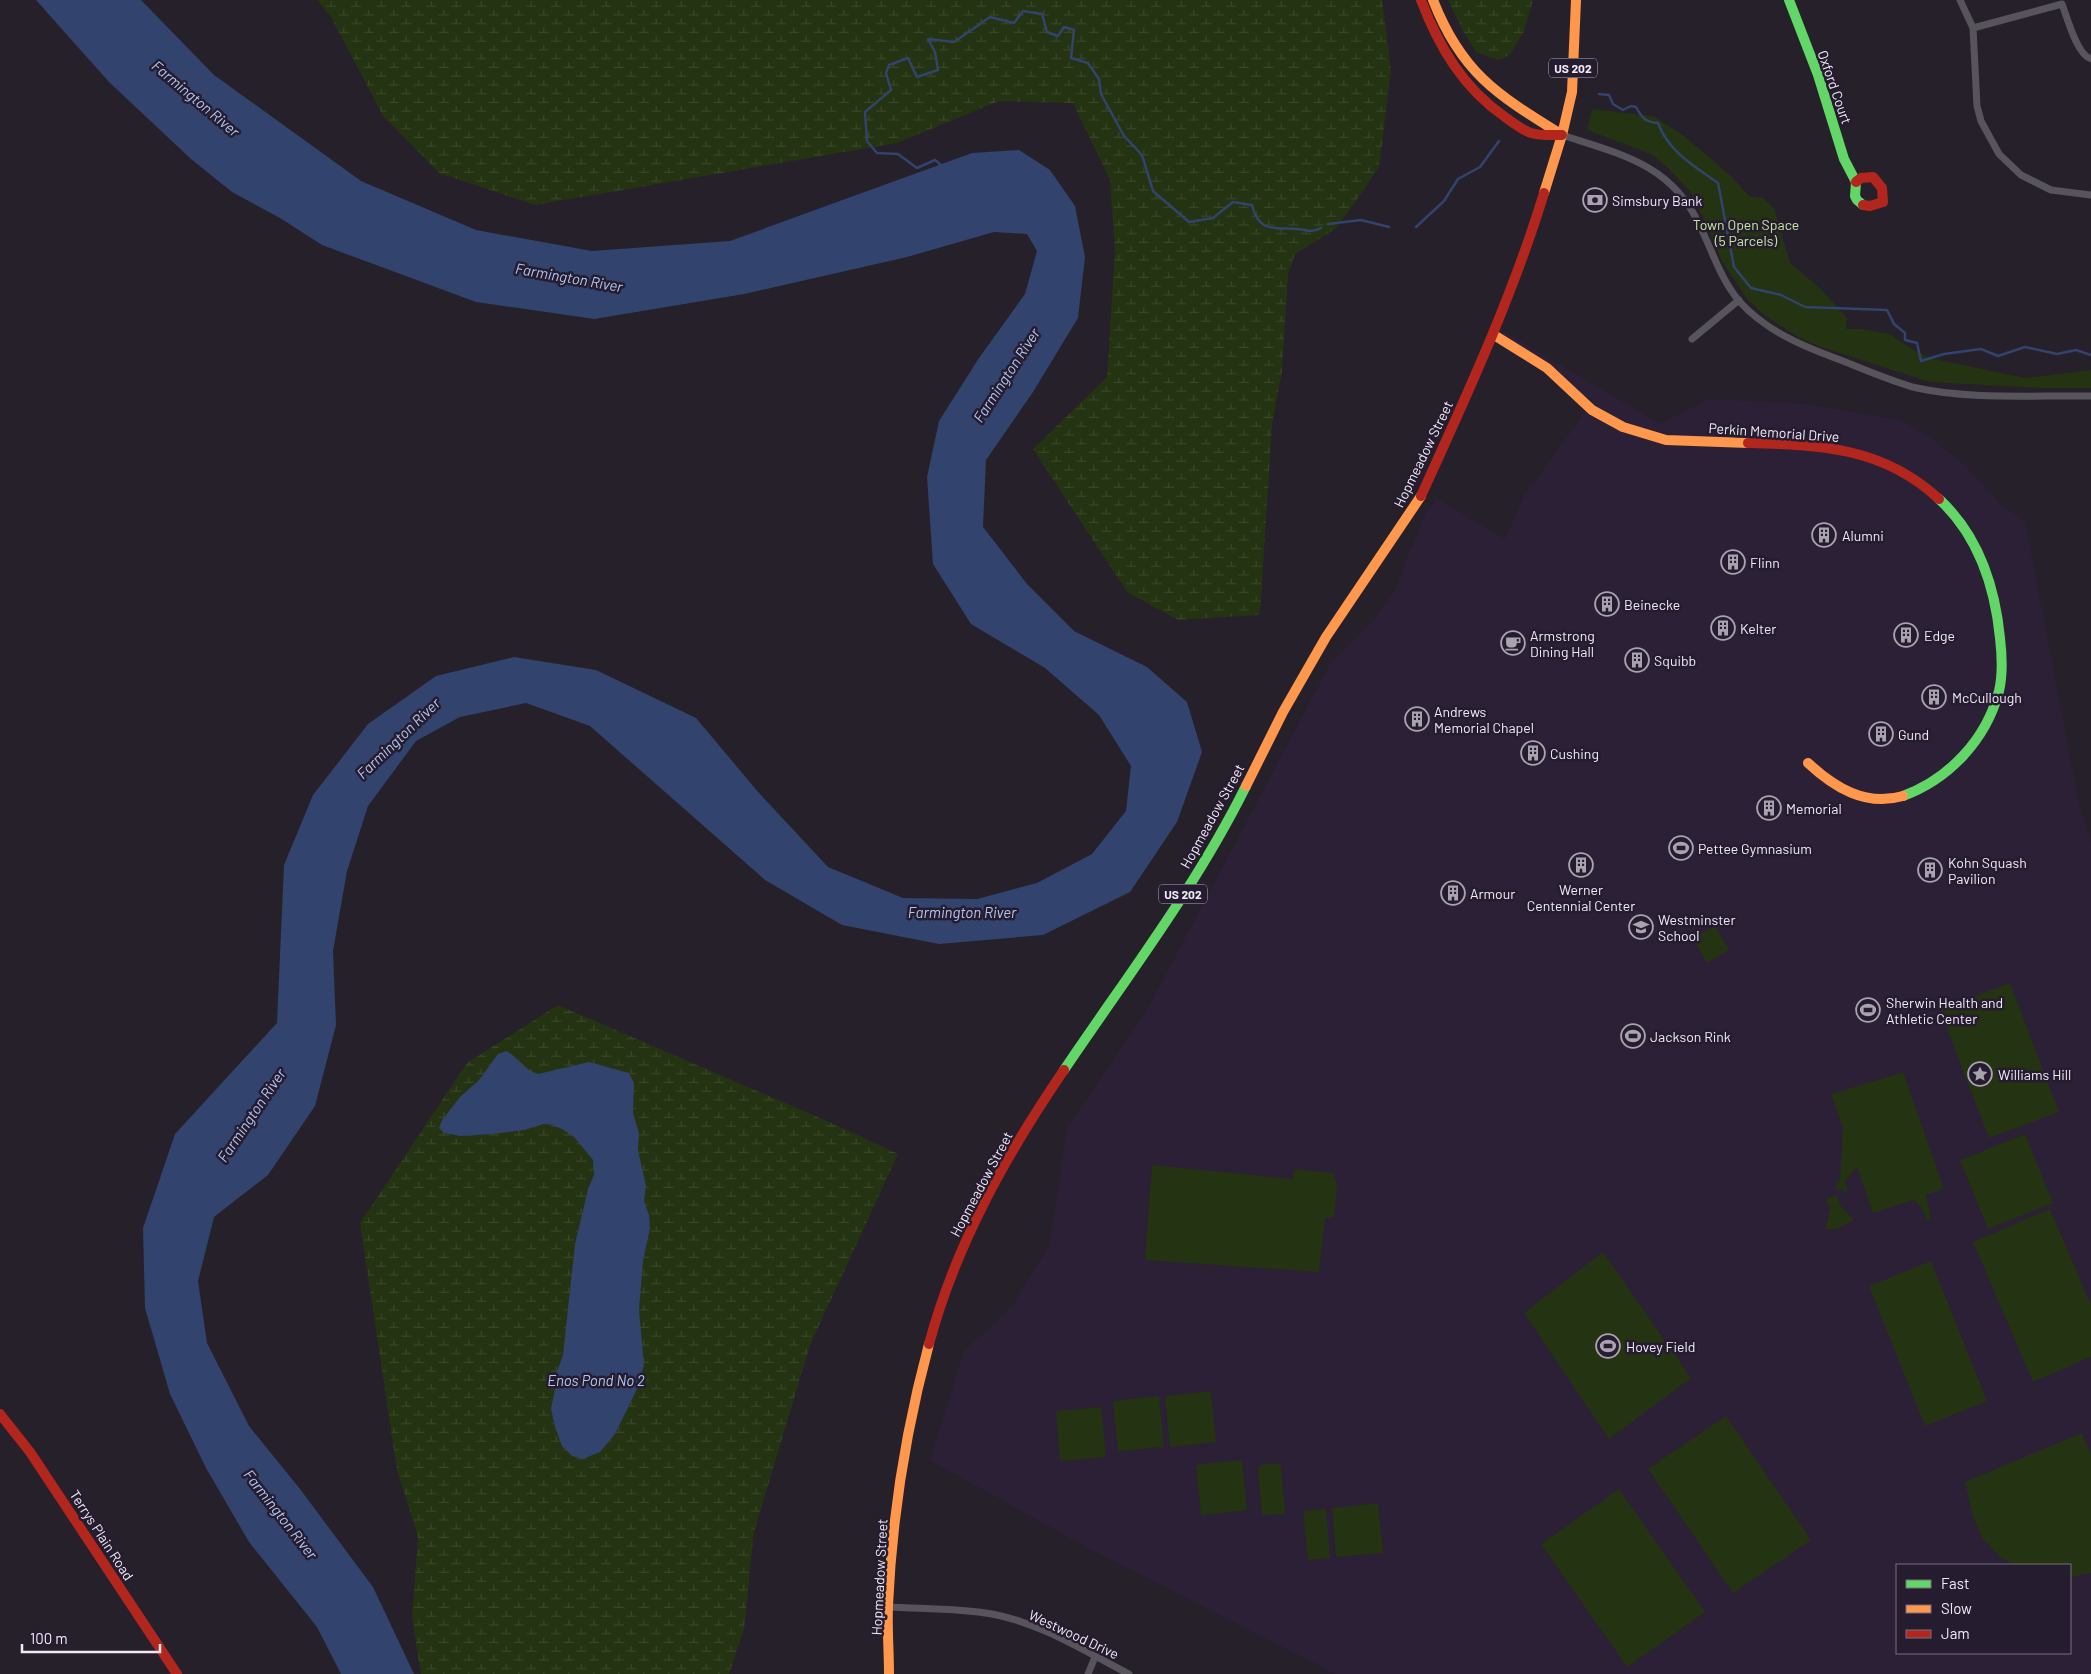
<svg xmlns="http://www.w3.org/2000/svg" width="2091" height="1674" font-family="Barlow,sans-serif">
<defs>
<pattern id="wetland-marsh" width="20" height="14" patternUnits="userSpaceOnUse" patternTransform="scale(1.25)"><rect width="20" height="14" fill="#243311"/><path d="M1 5h8M5 5V1M11 12h8M15 12V8" fill="none" stroke="#394729"/></pattern>
</defs>
<rect width="100%" height="100%" fill="#26202b"/>
<path fill="#2c2036" fill-rule="evenodd" d="M1505,332L1660,424L1710,399L1805,404L1899,420L1931,438L1967,467L2003,507L2025,521L2079,803L2091,842V1674H1336L1088,1548L930,1460L964,1351L1012,1307L1050,1244L1067,1128L1146,1012L1330,664L1371,623L1395,591L1410,551L1428,508L1433,505L1435,498L1505,539L1523,498L1593,401L1498,345ZM1897,1565H2070V1653H1897Z"/>
<path fill="url(#wetland-marsh)" d="M317,0H1382L1391,70L1379,167L1354,204L1335,229L1295,254L1288,275L1282,371L1272,425L1260,615L1178,620L1127,592L1033,449L1107,377L1115,249L1110,180L1073,103L999,101L897,143L535,205L439,173L383,116L331,17Z
M1448,0H1533L1524,31L1510,55L1498,60L1476,52L1463,31Z
M558,1005L836,1125L898,1154L810,1345L754,1532L744,1629L729,1674H421L412,1618L418,1537L397,1470L360,1223L467,1063Z"/>
<path fill="#243311" d="M1592,109L1653,116L1683,135L1731,176L1749,196L1763,198L1774,208L1790,263L1820,288L1847,318L1846,329H1861L1890,334L1910,348L1930,358L2025,378L2091,370V388H2039L1930,382L1821,347L1798,337L1764,315L1747,299L1722,261L1693,195L1668,168L1651,154L1587,130Z
M1715,926L1729,950L1707,963L1693,938Z
M2010,983L2059,1112L1989,1138L1940,1010Z
M1903,1072L1944,1189L1926,1195L1931,1219L1927,1220L1922,1209L1914,1200L1873,1213L1857,1167L1844,1183L1847,1186V1192L1835,1188L1837,1181L1840,1180L1843,1128L1831,1094Z
M2025,1134L2053,1203L1988,1229L1960,1160Z
M1152,1165L1293,1179L1294,1169L1333,1173L1337,1184L1334,1217L1325,1218L1319,1272L1145,1260Z
M1837,1195L1840,1205L1854,1220L1837,1229H1825L1831,1206L1828,1205L1826,1199Z
M2050,1209L2091,1305V1357L2033,1382L1973,1242Z
M1603,1252L1691,1378L1609,1439L1524,1313Z
M1931,1261L1987,1401L1925,1426L1869,1286Z
M1211,1391L1216,1442L1170,1447L1165,1396Z
M1159,1396L1164,1447L1118,1451L1113,1401Z
M1101,1407L1106,1457L1060,1461L1056,1411Z
M1726,1416L1811,1540L1733,1593L1648,1469Z
M2082,1433L2091,1455V1573L2070,1577V1565H2015L2002,1559L1982,1538L1973,1516L1965,1482Z
M1242,1460L1247,1510L1201,1515L1196,1465Z
M1278,1463L1281,1466L1285,1511L1283,1514L1265,1515L1262,1514L1258,1469L1260,1465Z
M1619,1489L1705,1612L1627,1667L1541,1544Z
M1378,1503L1383,1553L1336,1557L1332,1508Z
M1326,1509L1330,1558L1308,1560L1303,1511Z"/>
<path fill="#32436e" d="M36,0H141L214,75L361,181L476,230L592,251L730,241L972,153L1019,150L1050,170L1075,206L1085,257L1078,318L1033,392L986,460L983,527L1027,584L1074,631L1147,667L1187,702L1202,752L1177,822L1130,892L1043,935L939,944L842,925L765,880L590,726L526,703L460,717L416,741L368,806L347,871L333,951L336,1025L315,1106L268,1175L214,1217L198,1281L207,1343L249,1426L300,1489L373,1587L414,1674H341L317,1627L249,1542L206,1468L170,1394L145,1308L143,1228L175,1134L277,1023L284,865L313,795L368,724L436,676L514,657L596,670L696,718L759,793L828,867L903,898L977,899L1037,883L1092,854L1126,811L1131,766L1099,715L1045,668L971,624L933,564L927,477L939,421L979,358L1025,294L1037,251L1027,234L994,232L907,257L744,294L594,319L476,302L322,245L280,218L232,192L191,159L109,82Z
M506,1051C518,1057 524,1070 538,1074L589,1062L629,1073L634,1083L633,1113L639,1133L638,1150L646,1186L644,1201L649,1215L650,1228L643,1261L639,1310L644,1365L637,1389L615,1434L600,1452L583,1459L572,1456L562,1446L555,1427L551,1409L555,1389V1377L563,1355L575,1244L588,1189L594,1175L593,1160L574,1137L562,1129L552,1125L544,1124L524,1130L493,1134L460,1136L444,1133L439,1128L442,1120L460,1097L479,1080L498,1054Z"/>
<g fill="none" stroke-linecap="round" stroke-linejoin="round">
<path stroke="#32436e" stroke-width="2.5" d="M1599,94L1609,95L1613,104L1623,110L1631,106L1636,107C1642,118 1645,122 1658,123C1668,151 1694,166 1718,183L1734,267L1751,288L1781,295L1805,307L1887,310L1894,324L1905,333V340L1917,343L1921,361L1944,354L1981,349L1998,356L2025,347L2057,354L2076,350L2091,355
M941,165L935,160L917,168L898,154L877,153L867,141L865,112L891,90L886,73L889,65L908,58L917,77L938,70L935,52L928,39L954,42L990,17L1014,23L1023,11L1042,14L1047,32L1058,36L1064,27L1074,30L1071,58L1088,63L1099,79L1101,94L1124,136L1142,155L1153,191L1189,222L1213,218L1233,202L1252,205C1259,234 1275,227 1298,229C1307,230 1312,233 1321,228
M1328,224L1361,220L1389,227
M1416,227L1444,201L1458,179L1480,167L1499,141"/>
<path stroke="#57545c" stroke-width="7" d="M1960,0L1973,28L1977,106L1981,121L1999,154L2021,175L2051,190L2091,195
M1973,28L2062,4C2067,17 2077,55 2091,59
M1562,135C1620,154 1671,164 1699,224C1712,250 1720,278 1739,301C1765,330 1800,345 1835,358C1862,368 1890,381 1917,388C1971,400 2036,395 2091,396
M1692,339L1739,300
M888,1607C923,1609 958,1608 992,1614C1041,1623 1086,1652 1129,1674
M1088,1674L1095,1657"/>
<path stroke="#63d668" stroke-width="10" d="M1789,0L1818,75L1844,159L1856,182L1855,196L1857,200L1863,205
M1903,796C1949,779 1986,740 1999,691C2003,674 2002,655 2000,638C1995,587 1978,535 1939,499
M1064,1070C1126,978 1196,887 1246,786"/>
<path stroke="#ff974d" stroke-width="10" d="M1433,0C1461,72 1496,94 1559,133
M1544,193L1562,135L1572,92L1576,0
M1494,335L1547,368L1592,410L1623,427L1666,440L1748,443
M1808,763C1834,787 1865,807 1903,796
M1246,786L1283,712L1326,637L1421,496
M889,1674C889,1651 887,1628 888,1605C892,1517 906,1429 929,1344"/>
<path stroke="#b3261e" stroke-width="10" d="M1421,0C1439,47 1463,88 1505,117C1513,123 1522,130 1531,133C1541,136 1552,135 1562,135
M1856,182L1861,178L1873,177L1882,188L1883,202L1870,206L1863,205
M1748,443C1821,445 1883,447 1939,499
M1421,496C1466,397 1512,298 1544,193
M929,1344C956,1244 1006,1155 1064,1070
M0,1414L30,1452L177,1674"/>
</g>
<defs>
<g id="bank-ring" transform="scale(1.25)"><circle r="9.5" fill="#261c2f" stroke="#a9a3b0" stroke-width="1.5"/><path d="M-6-4H6V4H-6ZM0-2.3a2.3 2.3 0 1 0 0 4.6a2.3 2.3 0 1 0 0-4.6Z" fill="#a9a3b0"/></g>
<g id="building-ring" transform="scale(1.25)"><circle r="9.5" fill="#261c2f" stroke="#a9a3b0" stroke-width="1.5"/><path d="M-4-6H4V6H1V3H-1V6H-4ZM-2.5-4.3h1.7v1.8h-1.7ZM.8-4.3h1.7v1.8H.8ZM-2.5-1h1.7V.8h-1.7ZM.8-1h1.7V.8H.8Z" fill="#a9a3b0"/></g>
<g id="cafe-ring" transform="scale(1.25)"><circle r="9.5" fill="#261c2f" stroke="#a9a3b0" stroke-width="1.5"/><path d="M-5.5-4.5H6V0H3Q3 3.5 0 3.5H-2.5Q-5.5 3.5-5.5 0ZM3-3.2v2h1.7v-2ZM-6 4.5H4V6H-6Z" fill="#a9a3b0"/></g>
<g id="stadium-ring" transform="scale(1.25)"><circle r="9.5" fill="#261c2f" stroke="#a9a3b0" stroke-width="1.5"/><path d="M0-5a6.5 5 0 1 0 0 10a6.5 5 0 1 0 0-10ZM-3.5-1.8h7v3.6h-7Z" fill="#a9a3b0"/></g>
<g id="school-ring" transform="scale(1.25)"><circle r="9.5" fill="#261c2f" stroke="#a9a3b0" stroke-width="1.5"/><path d="M0-5L7-2L0 1L-7-2ZM-4 1L0 2.5L4 1V4Q0 6-4 4Z" fill="#a9a3b0"/></g>
<g id="sight-ring" transform="scale(1.25)"><circle r="9.5" fill="#261c2f" stroke="#a9a3b0" stroke-width="1.5"/><path d="M0-6L1.8-2.2L6-1.7L2.9 1.2L3.7 5.4L0 3.3L-3.7 5.4L-2.9 1.2L-6-1.7L-1.8-2.2Z" fill="#a9a3b0"/></g>
</defs>
<g fill-rule="evenodd">
<use href="#bank-ring" x="1595" y="200"/>
<use href="#building-ring" x="1824" y="535"/>
<use href="#building-ring" x="1733" y="562"/>
<use href="#building-ring" x="1607" y="604"/>
<use href="#building-ring" x="1723" y="628"/>
<use href="#building-ring" x="1906" y="635"/>
<use href="#cafe-ring" x="1513" y="643"/>
<use href="#building-ring" x="1637" y="660"/>
<use href="#building-ring" x="1934" y="697"/>
<use href="#building-ring" x="1417" y="719"/>
<use href="#building-ring" x="1881" y="734"/>
<use href="#building-ring" x="1533" y="753"/>
<use href="#building-ring" x="1769" y="808"/>
<use href="#stadium-ring" x="1681" y="848"/>
<use href="#building-ring" x="1581" y="865"/>
<use href="#building-ring" x="1930" y="870"/>
<use href="#building-ring" x="1453" y="893"/>
<use href="#school-ring" x="1641" y="927"/>
<use href="#stadium-ring" x="1868" y="1010"/>
<use href="#stadium-ring" x="1633" y="1036"/>
<use href="#sight-ring" x="1980" y="1074"/>
<use href="#stadium-ring" x="1608" y="1346"/>
</g>
<g text-anchor="middle" dominant-baseline="central" stroke-width="5" stroke-linejoin="round" paint-order="stroke">
<g fill="#261c2f" stroke="#b3acbb" stroke-width="1">
<rect x="1549" y="58.5" width="48" height="19" rx="4"/>
<rect x="1159" y="884.5" width="48" height="19" rx="4"/>
</g>
<g font-size="12" font-weight="bold" fill="#f0eaf7">
<text x="1573" y="68">US 202</text>
<text x="1183" y="894">US 202</text>
</g>
<g font-size="14" fill="#f0eaf7" stroke="#261c2f">
<text transform="translate(1835 87) rotate(71)">Oxford Court</text>
<text transform="translate(1774 432) rotate(4)">Perkin Memorial Drive</text>
<text transform="translate(1423 454) rotate(-64)">Hopmeadow Street</text>
<text transform="translate(1212 816) rotate(-61)">Hopmeadow Street</text>
<text transform="translate(981 1184) rotate(-62)">Hopmeadow Street</text>
<text transform="translate(102 1535) rotate(57)">Terrys Plain Road</text>
<text transform="translate(879 1577) rotate(-87)">Hopmeadow Street</text>
<text transform="translate(1074 1634) rotate(25)">Westwood Drive</text>
</g>
<g font-size="14" fill="#f0eaf7" stroke="#261c2f" text-anchor="start">
<text x="1612" y="200">Simsbury Bank</text>
<text x="1842" y="535">Alumni</text>
<text x="1750" y="562">Flinn</text>
<text x="1624" y="604">Beinecke</text>
<text x="1740" y="628">Kelter</text>
<text x="1530" y="635">Armstrong<tspan x="1530" dy="16">Dining Hall</tspan></text>
<text x="1924" y="635">Edge</text>
<text x="1654" y="660">Squibb</text>
<text x="1952" y="697">McCullough</text>
<text x="1434" y="711">Andrews<tspan x="1434" dy="16">Memorial Chapel</tspan></text>
<text x="1898" y="734">Gund</text>
<text x="1550" y="753">Cushing</text>
<text x="1786" y="808">Memorial</text>
<text x="1698" y="848">Pettee Gymnasium</text>
<text x="1948" y="862">Kohn Squash<tspan x="1948" dy="16">Pavilion</tspan></text>
<text x="1581" y="889" text-anchor="middle">Werner<tspan x="1581" dy="16">Centennial Center</tspan></text>
<text x="1470" y="893">Armour</text>
<text x="1658" y="919">Westminster<tspan x="1658" dy="16">School</tspan></text>
<text x="1886" y="1002">Sherwin Health and<tspan x="1886" dy="16">Athletic Center</tspan></text>
<text x="1650" y="1036">Jackson Rink</text>
<text x="1998" y="1074">Williams Hill</text>
<text x="1626" y="1346">Hovey Field</text>
</g>
<g font-size="14" fill="#c3ea9a" stroke="#261c2f">
<text x="1746" y="224">Town Open Space<tspan x="1746" dy="16">(5 Parcels)</tspan></text>
</g>
<g font-size="15" font-style="italic" fill="#b1c7f3" stroke="#261c2f">
<text transform="translate(196 98) rotate(40)">Farmington River</text>
<text transform="translate(569 277) rotate(10)">Farmington River</text>
<text transform="translate(1006 375) rotate(-57)">Farmington River</text>
<text transform="translate(398 738) rotate(-44)">Farmington River</text>
<text x="962" y="912">Farmington River</text>
<text transform="translate(251 1115) rotate(-56)">Farmington River</text>
<text x="596" y="1380">Enos Pond No 2</text>
<text transform="translate(281 1514) rotate(52)">Farmington River</text>
</g>
</g>
<rect x="1896" y="1564" width="175" height="90" fill="#261c2f" stroke="#776e7f"/>
<rect x="1906" y="1580" width="25" height="8" fill="#63d668" stroke="#776e7f"/>
<text x="1941" y="1589" font-size="15" fill="#f0eaf7">Fast</text>
<rect x="1906" y="1605" width="25" height="8" fill="#ff974d" stroke="#776e7f"/>
<text x="1941" y="1614" font-size="15" fill="#f0eaf7">Slow</text>
<rect x="1906" y="1630" width="25" height="8" fill="#b3261e" stroke="#776e7f"/>
<text x="1941" y="1639" font-size="15" fill="#f0eaf7">Jam</text>
<path d="M22 1644v8h138v-8" fill="none" stroke="#f0eaf7" stroke-width="2.5"/>
<text x="30" y="1644" font-size="15" fill="#f0eaf7" stroke="#261c2f" stroke-width="4" paint-order="stroke">100 m</text>
</svg>
